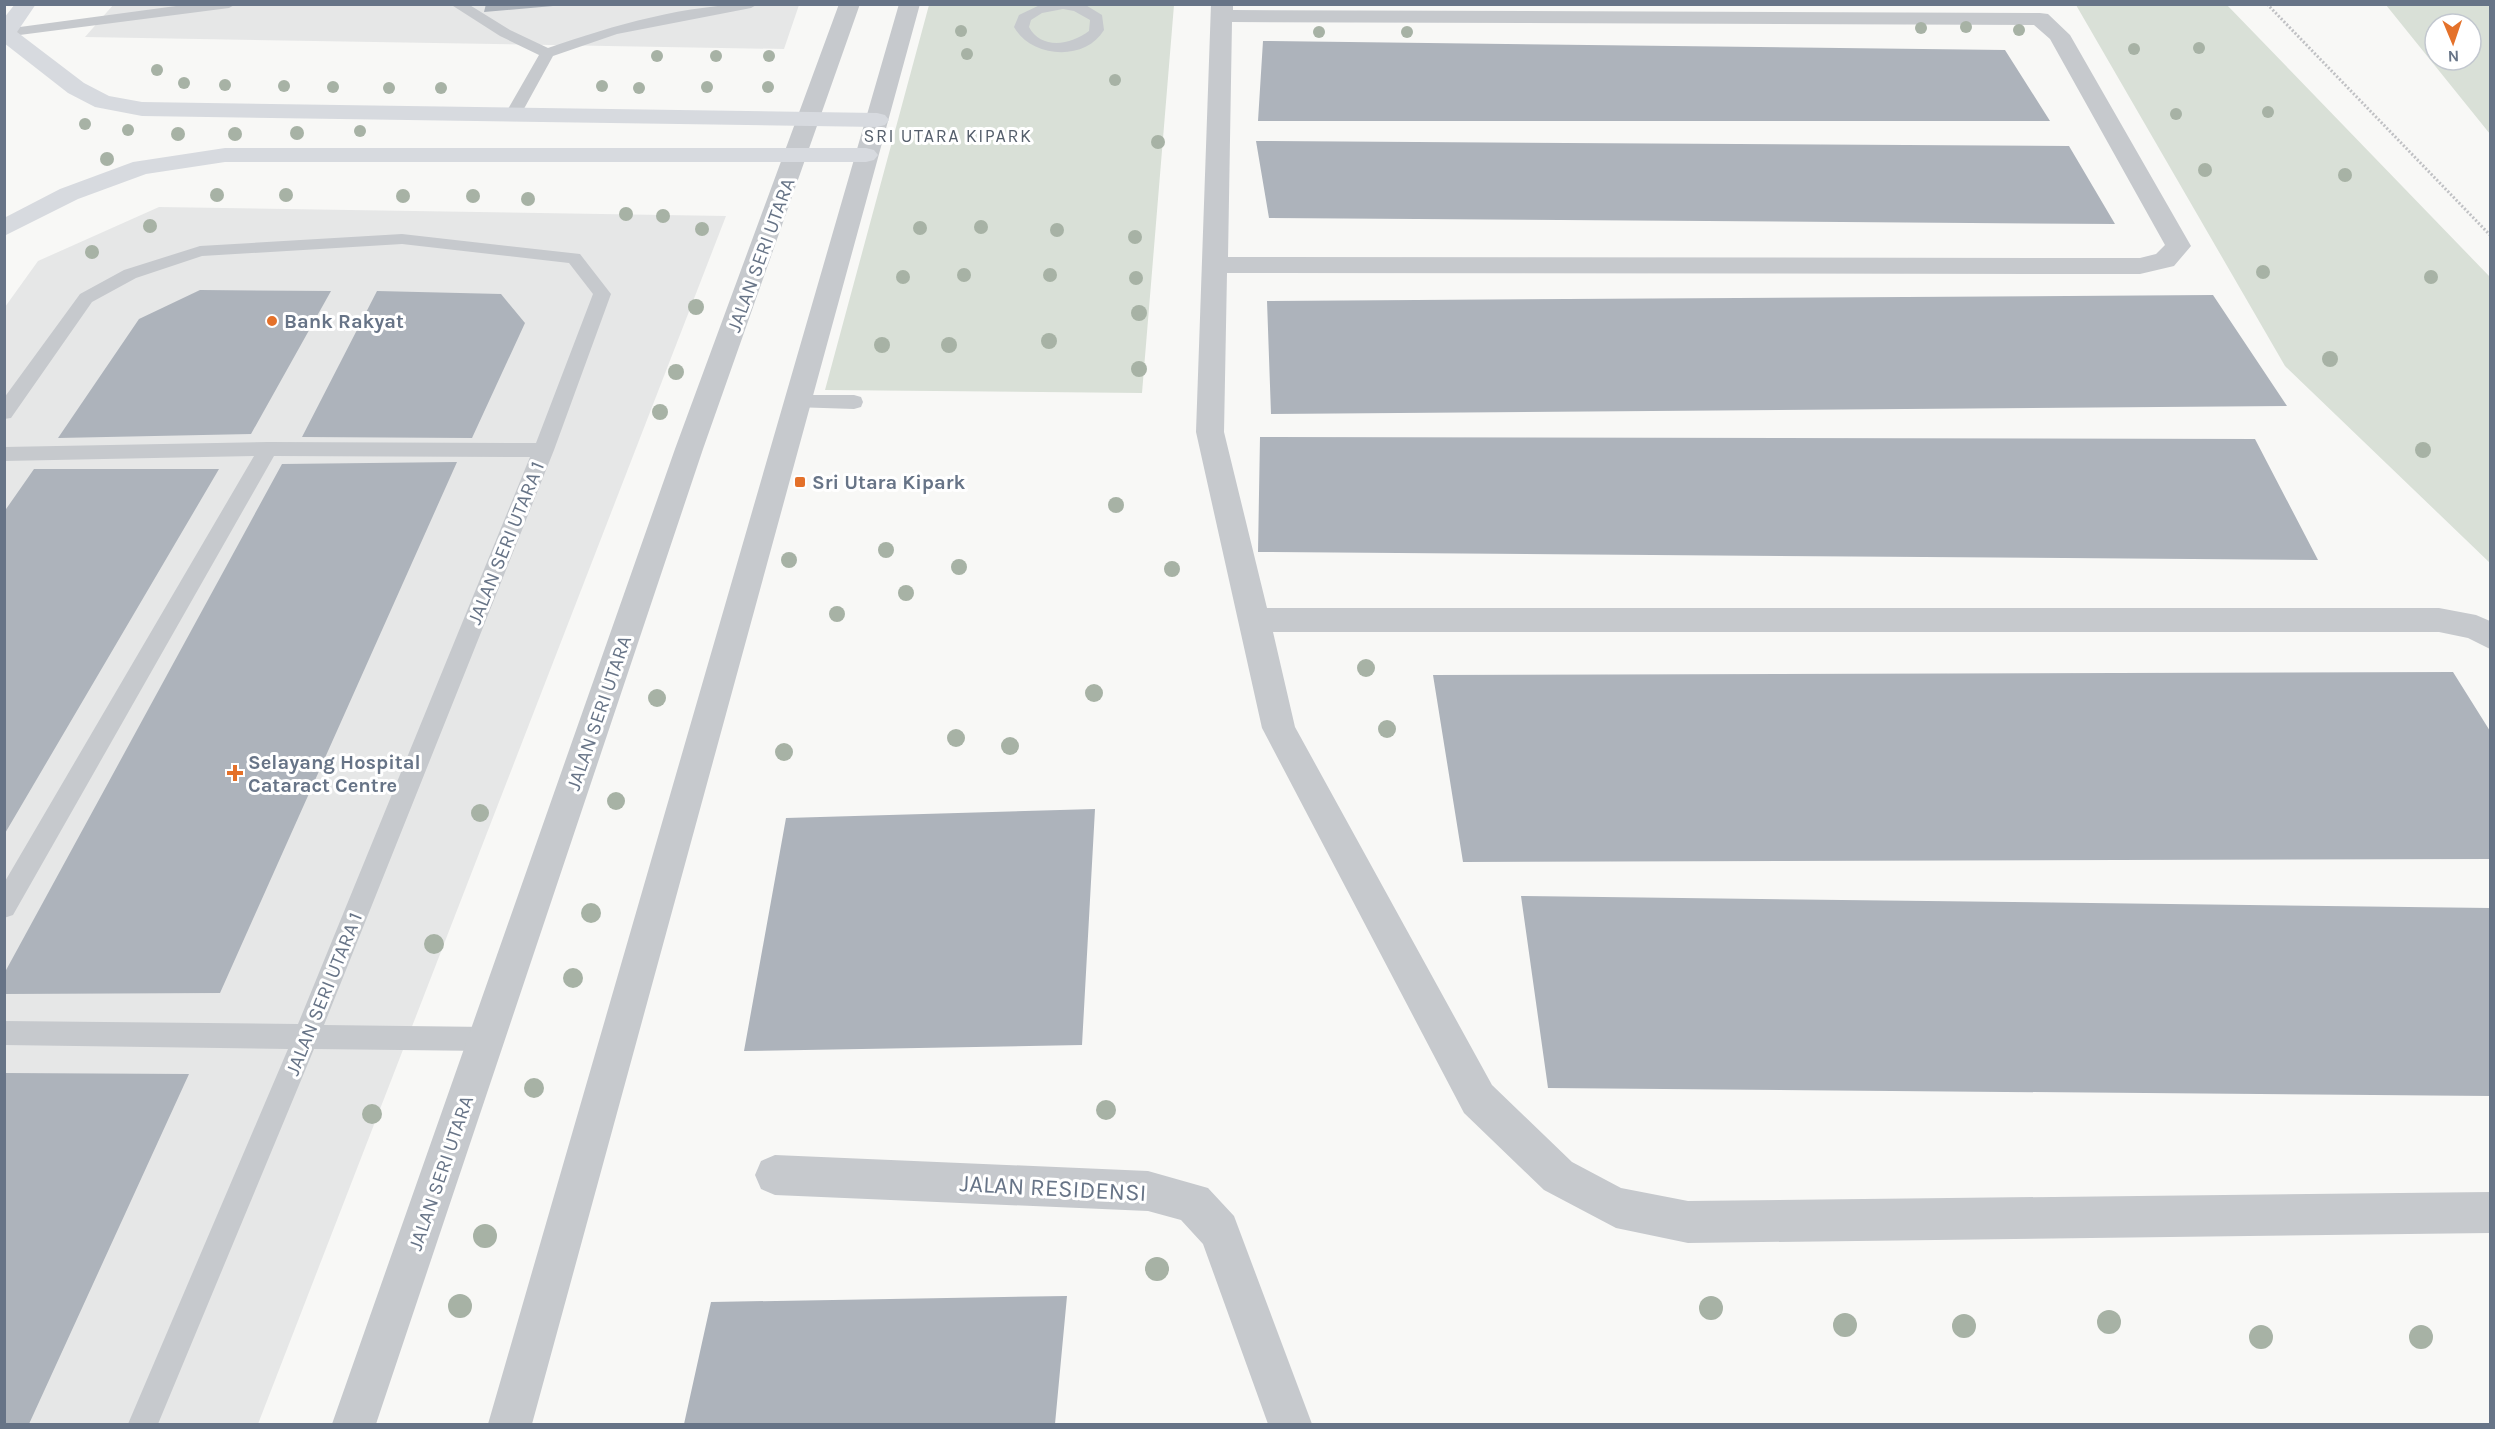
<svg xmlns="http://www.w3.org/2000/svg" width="2495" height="1429" font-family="Karla,sans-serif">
<rect width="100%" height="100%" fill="#f8f8f6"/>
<path fill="#e6e7e7" d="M114,4L799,5L784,49L85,37Z
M159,207L726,216L258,1424H5V307L38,261Z"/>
<path fill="#d9e0d7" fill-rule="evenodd" d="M929,5H1174L1142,393L825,390Z
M2076,5H2227L2490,277V563L2285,366Z
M2386,5H2490V134ZM2435,24H2471V60H2435Z"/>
<path fill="#adb3bb" d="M486,4H553V6L484,12Z
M1263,41L2005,50L2050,121H1258Z
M1256,141L2069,146L2115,224L1269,218Z
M200,290L331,291L251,434L58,438L139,319Z
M377,291L501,294L525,323L472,438L302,437Z
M2213,295L2287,406L1271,414L1267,301Z
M1260,437L2255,439L2318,560L1258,552Z
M457,462L220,993L5,994V972L282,464Z
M34,469H219L4,835V512Z
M2453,672L2490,731V859L1463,862L1433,675Z
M1095,809L1082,1045L744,1051L786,818Z
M1521,896L2490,908V1096L1548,1088Z
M4,1073L189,1074L29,1424H4Z
M1067,1296L1055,1424H684L711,1302Z"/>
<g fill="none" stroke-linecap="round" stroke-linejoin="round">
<path stroke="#c0c1c4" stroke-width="3" stroke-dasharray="2 2" stroke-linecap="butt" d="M2267,4L2490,235"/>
<path fill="#c6c9cd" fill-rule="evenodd" d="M191,4H236L229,8L4,37L5,29Z
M450,4H468L510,30L548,48C615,25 686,4 758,4L751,8L617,34L553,56L520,116L512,121L504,116L539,55L500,36Z
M1042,4H1084L1102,15L1104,30C1085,62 1031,58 1014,27L1019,15ZM1063,9L1074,11L1090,20L1089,31C1071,45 1041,50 1029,27L1031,20L1042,13Z
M402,234L580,254L611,294L554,450L324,1025L488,1027L497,1030L501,1039L497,1048L488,1051L314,1049L158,1424H128L288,1049L4,1045V1021L298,1024L530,457L274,456L13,915L4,918V883L254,456L4,461V447L268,442L536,443L593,294L569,263L402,244L202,256L136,278L92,302L11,418L4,419V398L80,294L124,270L200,246Z
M800,395H854L861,397L863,402L861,407L854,409L793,407L791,402L793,397Z"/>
<path fill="#c6c9cd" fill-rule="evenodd" d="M1211,4H1233V10L2040,13L2048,14L2070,35L2191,246L2174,266L2140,274L1227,273L1224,432L1267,608H2439L2476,615L2490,621V649L2468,638L2439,632H1273L1295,727L1492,1085L1572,1162L1621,1188L1688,1201L2490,1192V1233L1688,1243L1616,1228L1544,1190L1464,1113L1262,728L1196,432ZM1232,22L2034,25L2050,39L2165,245L2156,254L2140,258L1228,257Z
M775,1155L1148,1171L1208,1188L1234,1216L1312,1424H1268L1203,1244L1181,1220L1148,1211L775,1195L761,1189L755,1175L761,1161Z"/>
<path fill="#c6c9cd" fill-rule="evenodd" d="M839,4H860L703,449L376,1424H332L675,449Z
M899,4H920L532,1424H488Z"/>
<path fill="#d7dadf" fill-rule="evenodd" d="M15,4H36L17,32L84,83L109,96L142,102L877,113L885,115L889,120L885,125L877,127L142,116L95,107L68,93L4,43V18Z
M225,148H866L874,150L878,155L874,160L866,162H225L146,174L78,199L4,236V218L60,189L133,162Z"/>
</g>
<g fill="#a7b2a5">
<circle cx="1966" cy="27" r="6"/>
<circle cx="1921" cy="28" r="6"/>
<circle cx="2019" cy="30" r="6"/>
<circle cx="961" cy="31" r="6"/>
<circle cx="1319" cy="32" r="6"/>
<circle cx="1407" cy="32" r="6"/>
<circle cx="2199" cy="48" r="6"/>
<circle cx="2134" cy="49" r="6"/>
<circle cx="967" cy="54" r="6"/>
<circle cx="657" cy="56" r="6"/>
<circle cx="716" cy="56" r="6"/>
<circle cx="769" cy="56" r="6"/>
<circle cx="157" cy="70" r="6"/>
<circle cx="1115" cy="80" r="6"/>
<circle cx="184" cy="83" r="6"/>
<circle cx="225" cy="85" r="6"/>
<circle cx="284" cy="86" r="6"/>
<circle cx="602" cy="86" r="6"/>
<circle cx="333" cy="87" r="6"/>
<circle cx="707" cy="87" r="6"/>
<circle cx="768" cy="87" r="6"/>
<circle cx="389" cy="88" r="6"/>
<circle cx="441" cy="88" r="6"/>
<circle cx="639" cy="88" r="6"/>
<circle cx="2268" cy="112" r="6"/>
<circle cx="2176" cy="114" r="6"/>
<circle cx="85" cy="124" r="6"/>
<circle cx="128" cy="130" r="6"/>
<circle cx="360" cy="131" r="6"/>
<circle cx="297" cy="133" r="7"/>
<circle cx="178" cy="134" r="7"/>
<circle cx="235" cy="134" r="7"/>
<circle cx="1158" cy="142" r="7"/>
<circle cx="107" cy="159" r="7"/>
<circle cx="2205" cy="170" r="7"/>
<circle cx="2345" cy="175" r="7"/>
<circle cx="217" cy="195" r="7"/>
<circle cx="286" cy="195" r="7"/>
<circle cx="403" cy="196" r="7"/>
<circle cx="473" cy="196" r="7"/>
<circle cx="528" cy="199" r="7"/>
<circle cx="626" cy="214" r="7"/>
<circle cx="663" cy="216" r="7"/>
<circle cx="150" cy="226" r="7"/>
<circle cx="981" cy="227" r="7"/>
<circle cx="920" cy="228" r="7"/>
<circle cx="702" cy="229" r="7"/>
<circle cx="1057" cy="230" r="7"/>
<circle cx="1135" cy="237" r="7"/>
<circle cx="92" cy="252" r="7"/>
<circle cx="2263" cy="272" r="7"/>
<circle cx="964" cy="275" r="7"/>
<circle cx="1050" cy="275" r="7"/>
<circle cx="903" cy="277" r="7"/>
<circle cx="2431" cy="277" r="7"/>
<circle cx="1136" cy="278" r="7"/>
<circle cx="696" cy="307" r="8"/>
<circle cx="1139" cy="313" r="8"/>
<circle cx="1049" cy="341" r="8"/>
<circle cx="882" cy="345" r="8"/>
<circle cx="949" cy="345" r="8"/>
<circle cx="2330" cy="359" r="8"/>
<circle cx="1139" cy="369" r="8"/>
<circle cx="676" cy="372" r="8"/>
<circle cx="660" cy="412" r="8"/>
<circle cx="2423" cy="450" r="8"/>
<circle cx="1116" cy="505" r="8"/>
<circle cx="886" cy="550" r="8"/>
<circle cx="789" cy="560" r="8"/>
<circle cx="959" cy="567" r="8"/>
<circle cx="1172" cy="569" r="8"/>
<circle cx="906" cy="593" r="8"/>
<circle cx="837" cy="614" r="8"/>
<circle cx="1366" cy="668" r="9"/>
<circle cx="1094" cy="693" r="9"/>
<circle cx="657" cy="698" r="9"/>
<circle cx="1387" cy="729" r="9"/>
<circle cx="956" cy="738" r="9"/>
<circle cx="1010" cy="746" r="9"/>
<circle cx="784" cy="752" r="9"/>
<circle cx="616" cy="801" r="9"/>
<circle cx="480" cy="813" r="9"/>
<circle cx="591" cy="913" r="10"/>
<circle cx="434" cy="944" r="10"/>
<circle cx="573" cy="978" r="10"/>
<circle cx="534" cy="1088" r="10"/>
<circle cx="1106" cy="1110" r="10"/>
<circle cx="372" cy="1114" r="10"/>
<circle cx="485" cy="1236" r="12"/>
<circle cx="1157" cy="1269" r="12"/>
<circle cx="460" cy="1306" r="12"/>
<circle cx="1711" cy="1308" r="12"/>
<circle cx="2109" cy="1322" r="12"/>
<circle cx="1845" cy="1325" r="12"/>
<circle cx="1964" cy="1326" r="12"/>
<circle cx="2261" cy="1337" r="12"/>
<circle cx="2421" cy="1337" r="12"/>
</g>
<g fill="#e4712a" stroke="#fff" stroke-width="2">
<circle cx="272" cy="321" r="6"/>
<rect x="794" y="476" width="12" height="12" rx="3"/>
<path d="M232 764h6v6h6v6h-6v6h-6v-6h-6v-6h6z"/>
</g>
<g text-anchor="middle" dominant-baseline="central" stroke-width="6" stroke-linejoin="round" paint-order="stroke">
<g font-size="18" letter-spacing="1.5" fill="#555f6c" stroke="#fff">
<text x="948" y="136">SRI UTARA KIPARK</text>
</g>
<g font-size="20" fill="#677487" stroke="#fff">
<text transform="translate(761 255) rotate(-70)">JALAN SERI UTARA</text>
<text transform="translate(506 543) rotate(-68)">JALAN SERI UTARA 1</text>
<text transform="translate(599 713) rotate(-71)">JALAN SERI UTARA</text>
<text transform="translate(324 994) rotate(-68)">JALAN SERI UTARA 1</text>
<text transform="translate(441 1173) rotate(-71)">JALAN SERI UTARA</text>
</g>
<g font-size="20" font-weight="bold" fill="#677487" stroke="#fff" text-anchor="start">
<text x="284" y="321">Bank Rakyat</text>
<text x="812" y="482">Sri Utara Kipark</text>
<text x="248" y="762">Selayang Hospital<tspan x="248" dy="23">Cataract Centre</tspan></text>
</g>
<g font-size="24" fill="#677487" stroke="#fff">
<text transform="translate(1053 1188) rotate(3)">JALAN RESIDENSI</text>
</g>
</g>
<rect width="2495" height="1429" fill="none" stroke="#677487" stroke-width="12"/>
<g transform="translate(2453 42) rotate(178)"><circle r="28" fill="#ffffff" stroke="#c2c7cf" stroke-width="1.5"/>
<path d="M0-4.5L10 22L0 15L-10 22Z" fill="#e4712a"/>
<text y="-9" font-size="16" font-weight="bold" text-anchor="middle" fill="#677487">N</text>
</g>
</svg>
